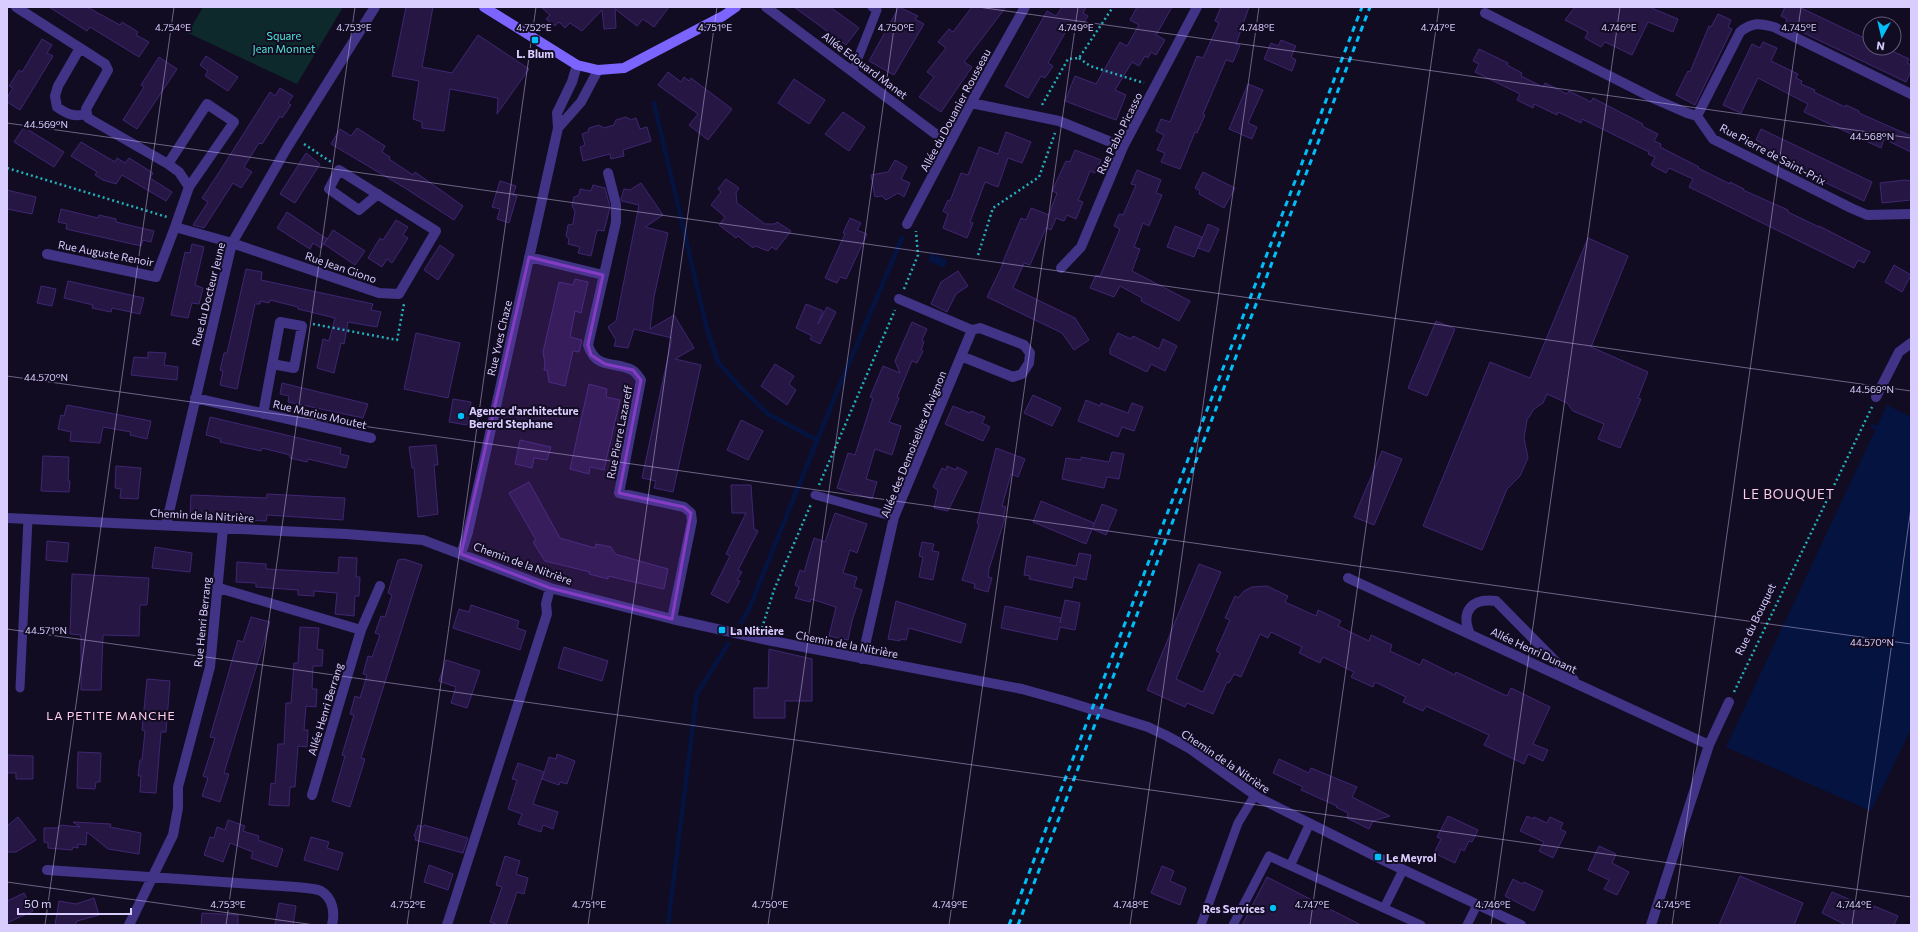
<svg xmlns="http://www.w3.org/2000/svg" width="1918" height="932" font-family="Commissioner,sans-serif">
<rect width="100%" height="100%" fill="#120c22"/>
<path fill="#0e292c" d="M203,7H343L297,84L188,33Z"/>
<path fill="#051341" d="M931,253L948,260L944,268L928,261Z
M1887,405L1911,417V729L1871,811L1726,747Z"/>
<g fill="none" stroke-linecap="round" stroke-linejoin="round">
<path stroke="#051341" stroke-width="4.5" d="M654,103L707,329L718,362L739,386L768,414L817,440
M1873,426L1876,428
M741,622L749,609L831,406L902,238
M668,925L697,694L728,644"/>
</g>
<path fill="#261644" stroke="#3f2672" d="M49,7H87L120,25L122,22L138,32L136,35L149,42L139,57L90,27L87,31Z
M406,7H433L422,67L452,73L478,35L529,69L497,114L498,98L450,89L444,131L422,128V122L413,119L419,81L392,76Z
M541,7H669L654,27L643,19L637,26L615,9L616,28L604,29L602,10L582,31L570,23L565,28L559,22L555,26L546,19L550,15Z
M794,7H830L859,28L846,45Z
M899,7L918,16L915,19L924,24L894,75L869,61Z
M972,7H1006L964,62L972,67L941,112L919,97L934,77L927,72L946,48L938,42L949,29L953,32Z
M1062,7H1086L1083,13L1088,16L1080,29L1070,24L1048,63L1053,66L1045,78L1041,76L1028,98L1005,86L1047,11L1056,16Z
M1137,7H1172L1156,35L1165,40L1156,55L1151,52L1148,58L1145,56L1139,66L1132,62L1115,90L1126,95L1116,120L1065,101L1075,76L1096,84L1120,42L1127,46L1139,25L1130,20Z
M1221,7H1249L1236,44L1240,45L1233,62L1226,60L1203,114L1205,115L1197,133L1195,132L1180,169L1161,162L1165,153L1157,150L1164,135L1156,131L1161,119L1170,122L1197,56L1203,58L1219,23L1215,21Z
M1575,7H1649L1678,19L1673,32L1648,22L1632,55L1605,42L1601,47L1585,38L1588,32L1565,20Z
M1785,7H1799L1864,38L1870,41V48H1886L1909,59L1907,63L1911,65V71L1906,82L1785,24L1787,19L1781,16Z
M1718,14L1731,20L1728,27L1732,29L1695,105L1676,95L1688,71L1690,72L1709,26L1711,27Z
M42,39L52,45L47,53L53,56L20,110L7,102V98L13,88L9,86L19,70L22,72Z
M1281,40L1296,46L1291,57L1296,60L1292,71L1264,59L1271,43L1278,46Z
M1763,42L1777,48L1771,61L1798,74L1796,78L1802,81L1801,84L1815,90L1814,92L1845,107L1846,105L1859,111V113L1911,136V152L1884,139L1881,148L1804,112L1808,104L1758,78L1741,113L1723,105L1752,44L1760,48Z
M1479,49L1508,63L1507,65L1522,73L1521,76L1543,87L1545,83L1567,94L1569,91L1591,102L1593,98L1643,124L1642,126L1658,134L1654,141L1661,144L1660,147L1699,167L1698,168L1730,184V182L1744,189L1743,190L1788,210V212L1819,227V226L1870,252L1864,263L1858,260L1854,268L1689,187L1693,179L1669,168L1666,173L1651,165L1655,157L1648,154L1649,152L1582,119L1581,123L1558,112L1557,115L1534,104L1533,108L1517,100L1520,94L1475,72L1479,64L1473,61Z
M206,56L238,77L228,91L205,76L208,71L200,65Z
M159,57L177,69L137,129L123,120L144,87L141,85Z
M668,72L681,82L684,77L689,81L691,78L732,109L708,140L689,125L698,114L658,85Z
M794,79L825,100L809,124L778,103Z
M1248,84L1263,90L1248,123L1257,127L1252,139L1229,129Z
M280,88L293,96L288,103L291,105L282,118L280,116L262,144L259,143L244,167L252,172L241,188L233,183L204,228L193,225L208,202L202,198L218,174L270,92L275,96Z
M843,112L865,127L849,151L825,134Z
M626,117L631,120L636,118L640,129L647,127L651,141L623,150L624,156L611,159L610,154L583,161L580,147L585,145L582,134L588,132L589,128L599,125L604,128L614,125L616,120Z
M24,127L64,152L54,167L14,142Z
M357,128L385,146L382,152L390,157L389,159L413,175L415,172L463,206L454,220L405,188L331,144L340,129L351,136Z
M1761,129L1872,182L1864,201L1759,151L1762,143L1756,140Z
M1006,132L1031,142L1022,163L1008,158L998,187L985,182L970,222L973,223L967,238L943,228L948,214L943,211L948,200L950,201L961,173L968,175L979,147L998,154Z
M81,142L115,162L117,158L125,163L129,158L153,173L150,178L172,192L166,201L122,175L116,184L103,180L95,175L97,172L71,156Z
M1075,150L1101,160L1095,173L1090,171L1085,184L1078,200L1083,202L1076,219L1067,215L1064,221L1056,218L1051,230L1046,228L1030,265L1024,263L1013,288L1075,318L1089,340L1074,350L1062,333L987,297L1004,262L1002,264L1021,218L1026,220L1031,208L1049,215L1057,193L1052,191L1066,161L1070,162Z
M306,153L320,164L295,203L280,194Z
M895,160L907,167L901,179L910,183L904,197L898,193L886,200L882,196L875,197L871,175L888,172Z
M1137,170L1161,180L1156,193L1162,195L1149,226L1143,223L1134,247L1140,249L1132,271L1190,301L1179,321L1141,301L1142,298L1120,286L1114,297L1090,288L1096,275L1100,276L1120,229L1114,226L1119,214L1123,215L1136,185L1131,184Z
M1203,172L1235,188L1224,208L1199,194L1200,191L1195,188Z
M726,179L739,188L736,193L737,203L765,224H775L777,222L791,231L776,250L772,247L768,251L755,246L753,248L738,236L736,238L719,225L725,217L711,205L721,192L718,189Z
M1905,180L1911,181V200L1882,203L1880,183Z
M500,181L516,186L513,195L517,196L509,223L497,219L500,209L492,207Z
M641,183L663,215L645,227L668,233L654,297L650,329L674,315L694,348L675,359L701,365L673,492L654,488L656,481L642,478L672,338L634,329L628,348L614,346L616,340L608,327L616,321L639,205L622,201L621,199L624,189L630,190Z
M593,185L605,188L610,207L604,231L597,230L591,256L578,253L580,247L568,244L569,239L566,236L568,225L573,224L575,211L572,206L574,197L579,195L580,189L591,191Z
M7,190L36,197L32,214L7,209Z
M61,209L98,218L99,215L116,219V222L154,231L151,242L143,240L141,246L66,229L67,224L58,222Z
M287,212L327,239L321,248L313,243L310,249L277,228Z
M850,218L861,223L857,230L867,234L846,279L840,277L837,283L825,278L845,234L843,233Z
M396,220L408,227L403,235L408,238L392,263L387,259L382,267L368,258L380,238L383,240Z
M1208,224L1219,229L1209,252L1198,248Z
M1175,226L1202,237L1194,257L1167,247Z
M333,230L365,251L355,265L324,244Z
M1588,238L1628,256L1591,347L1648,372L1638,398L1641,399L1620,448L1598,439L1604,424L1573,411L1567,403L1547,394L1543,403L1534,409L1527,420L1524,438L1528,458L1520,476L1507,489L1482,550L1423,526L1490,362L1530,378Z
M192,244L204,247L195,285L203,288L199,304L192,303L188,318L171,315L185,252L190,253Z
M440,245L454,255L438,280L424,270Z
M1894,265L1911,275L1902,292L1885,282Z
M246,269L262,272L261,280L373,304L371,310L381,312L377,327L348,322L344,344L341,343L334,373L317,368L323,339L329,341L335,318L298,309V307L270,300L269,303L260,301V304H255L237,389L220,385L223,371L220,370L224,353H227Z
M958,271L968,286L956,294L947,312L931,304L941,282Z
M575,279L588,282L581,313L575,311L570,337L582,340L579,352L573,351L565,386L549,382L547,370H544L545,363L543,352L559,282L573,285Z
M68,281L144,298L140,314L112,308L111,312L92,308L93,305L64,298Z
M41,286L56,289L52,306L37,303Z
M806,304L823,311L818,324L827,307L836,312L820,344L810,339L812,336L796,328Z
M1436,321L1455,329L1427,396L1408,388Z
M912,322L927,329L922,340L924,342L921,350L923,351L917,363L912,361L897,397L899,398L889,422L901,426L892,455L875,449L866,479L877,482L872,499L837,488L848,453L855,455L873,398L870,397L883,366L900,373L895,361Z
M416,333L460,343L448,398L404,389Z
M1118,333L1131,339L1133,336L1159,349L1163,339L1177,346L1165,371L1151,364L1147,372L1110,354V349Z
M148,352L166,353L164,365L178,367L177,380L131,375L134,357L148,358Z
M775,364L794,376L789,384L796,390L787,405L761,386Z
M282,383L368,404L363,418L288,402L289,396L280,394Z
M589,384L607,389L606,397L620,400L604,470L590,467L589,474L570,469Z
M1033,395L1061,408L1052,426L1024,413Z
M453,399L471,402L467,425L449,422Z
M1086,400L1100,406L1101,403L1128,413L1132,403L1143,407L1134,431L1122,427L1118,437L1078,421Z
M67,405L151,421L147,439L130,435L131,432L103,427L100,443L70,441L71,432L58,429L61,415L64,416Z
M953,406L970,413L971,411L985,417L982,423L990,427L983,441L945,424Z
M210,417L341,448L340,454L349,456L346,468L308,459L307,462L290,458V455L262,448L261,451L220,442L221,439L206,435Z
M741,420L763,431L748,460L727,450Z
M520,440L551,447L547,460L534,458L532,468L515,464Z
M436,445L438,465H434L438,514L418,517L414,468H412L409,447Z
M996,448L1025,459L1018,477L1011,474L1002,506L1006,507L1003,518H1005L989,569L988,577L992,578L988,592L974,588L975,584L962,580L979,524L977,523Z
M1382,451L1402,459L1374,525L1354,517Z
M1112,452L1124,454L1119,479L1107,477L1104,488L1062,479L1066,458L1081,460V457L1109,462Z
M43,456L69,457L68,481H70L69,492L41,491Z
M116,466L141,468L138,499L120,498L121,489L115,488Z
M947,466L956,470L957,467L967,472L948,511L934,508L938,490L933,487L942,468L946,470Z
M529,482L560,538L595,548L596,544L611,547L615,554L668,569L664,589L608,576V579L589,574L590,572L545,561L533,542L536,540L509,493Z
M731,485H751L754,529L758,531L738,570L742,572L737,580L740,581L728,603L711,594L730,556L726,554L746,513H732Z
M267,494L345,498L343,520L267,515L266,521L190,517L191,495L267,498Z
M1041,501L1094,523L1093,527L1102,504L1117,510L1106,535L1092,529L1086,544L1033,522Z
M835,513L867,524L857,553L850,550L843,573L857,577L854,587L862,590L852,621L848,640L829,636L836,607L811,599L810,602L795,598L799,587L795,585L800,570L804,572L814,538L825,542Z
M47,541L69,543L67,562L46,560Z
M922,542L934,544L932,551L939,552L933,580L919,577L923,557L919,556Z
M155,547L192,553L190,572L152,568Z
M1079,553L1091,555L1086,580L1074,577L1072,588L1029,579L1030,576L1024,575L1027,556L1076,566Z
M339,557L357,558L356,577H360L359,596H355L354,616L335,614L337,593L314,591V596L298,595V590L256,587V583L236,582L237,562L266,564V569L338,573Z
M404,559L422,565L361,758L365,759L350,807L332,801L345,756L342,755L354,715L350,714L355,696L360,698L367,675L363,674L368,656L372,657L380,635L375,633L381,616L385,617L392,595L388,593L398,560Z
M1199,564L1221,572L1176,679L1203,692L1220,653L1216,651L1230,620L1225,618L1235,596L1238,598L1244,591L1252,587L1267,586L1288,596L1285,602L1316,616L1318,610L1341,621L1338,626L1369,641L1371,635L1392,645L1390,651L1420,665L1423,659L1455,675L1456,672L1507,696L1511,688L1550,707L1533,744L1548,750L1543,761L1528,754L1524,764L1484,745L1489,735L1426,706L1423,711L1403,702L1406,697L1375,682L1373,687L1351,677L1354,672L1323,657L1320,663L1299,653L1302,647L1271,632L1268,638L1260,634L1241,677L1234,674L1229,683L1227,682L1213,714L1187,703L1185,707L1147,690Z
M72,574L149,578L147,605H140L139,636L103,635L101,690H81V635L70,634Z
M1065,600L1080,603L1075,630L1060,627L1057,640L1001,628L1005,606L1061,618L1060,623Z
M896,601L966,624L961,643L909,628L906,640L900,639V641L888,639Z
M471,605L519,621L517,628L526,631L520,650L453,628L459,609L469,612Z
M251,617L270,622L224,773L229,774L220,802L202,796L208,778L203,776L215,738L210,737L238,640L243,642Z
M300,627L319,628L317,649L323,650L322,666H313L312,689H317L316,707L306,706L304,730H308L307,747L298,746L295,787H290L289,806L269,805L271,783L275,784L278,744H284L286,703H291L294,663H298Z
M564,647L608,661L602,681L558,668Z
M769,649L812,659V701H785V718H754V688H768Z
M446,660L480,671L467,708L451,703L456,687L439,681Z
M147,679L170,681L166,732H161L156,793L140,792L141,776H138L140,760H142L145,731L142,730Z
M78,752L101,753L100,782H96L95,789L77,788Z
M557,754L575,761L567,784L560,782L559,785L542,779L549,757L556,759Z
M7,755L33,756V779H16V773H7Z
M1279,759L1309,773L1311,768L1357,787L1352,797L1390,816L1373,821L1369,829L1347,818L1348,813L1336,807L1337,806L1301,790L1303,787L1273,773Z
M518,763L544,772L533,804L558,812L553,829L543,825L541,832L518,824L522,814L508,809L517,780L512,779Z
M1448,816L1478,830L1472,842L1469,841L1464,851L1461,849L1455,863L1434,853L1441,839L1437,837Z
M1527,816L1533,819L1534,817L1547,823L1550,817L1563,823L1560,829L1566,832L1553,858L1539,851L1544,842L1520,831Z
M18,817L36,840L16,852H7V826Z
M228,820L245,826L243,831L259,836L258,840L283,849L277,867L251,858L253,852L230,843L223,862L204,855L210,837L214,838L217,827L225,830Z
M73,822L111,824L110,827L141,833L139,854L108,849L87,832L86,845L78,844V848L73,847L72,850L48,848V843L44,842V828H57L61,825L80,827Z
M418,825L423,827L424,825L468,838L463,853L415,840L416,837L414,836Z
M311,837L329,842L327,848L343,853L338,870L304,860Z
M1599,846L1616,854L1612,863L1629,872L1617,895L1604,889L1609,880L1588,870Z
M505,856L520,861L516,874L528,878L524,894L517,892L506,925H498L490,922L502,887L496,885Z
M429,865L453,874L448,890L424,882Z
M1162,866L1174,871L1170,881L1186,888L1180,905L1151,893Z
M1740,876L1803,903L1794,925H1719Z
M1267,877L1361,925H1242Z
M1513,879L1522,884L1524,882L1543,891L1534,911L1505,896Z
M1832,892L1872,909L1874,906L1898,916L1894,925H1846L1822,913Z
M24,893L33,911L7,923V901Z
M94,898L99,915L77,921L75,925H55L59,901L76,904Z
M279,903L296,906L293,925H275Z
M202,913L238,915V925H201Z"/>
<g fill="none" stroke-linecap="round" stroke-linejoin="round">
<path stroke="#24b0bb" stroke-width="2.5" stroke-dasharray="2 3" stroke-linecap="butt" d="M1079,58L1090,66L1144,83
M1042,105L1068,59L1079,58L1113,7
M304,144L331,162
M7,168L167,217
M978,255L993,208L1039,177L1055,133
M904,289L918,255L916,231
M313,324L397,340L404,304
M819,485L895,310
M762,628L774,590L811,504
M1734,692L1872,407"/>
<path stroke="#413385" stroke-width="9" d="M853,71L877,10L872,7
M815,495L894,517
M20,688L28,519
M1291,864L1310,823
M1384,908L1403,870
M1201,925L1238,823L1255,795
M1233,925L1269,856L1421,925
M1467,925L1477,905"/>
<path stroke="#413385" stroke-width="10" d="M16,7L105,64L108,70L86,109L88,118L168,164L179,172L189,187
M766,7L949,144
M1485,13L1657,100L1687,113L1697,116
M80,48L58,86L55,96L57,107C68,115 75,117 87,114
M1911,94L1774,27C1760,23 1752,22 1740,32L1697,116L1713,139L1851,208L1867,215L1911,214
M971,103L1059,121L1123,147
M558,128L581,102L598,70
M168,164L207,104L234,122L189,187L175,227
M608,173L616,204V222L588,345C596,370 614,361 632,370C636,372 639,377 641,380L619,493L684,507L691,513L692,521L672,619
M907,224L971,103L1025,7
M47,254L156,277L175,227L232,243L379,293L399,294L436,231L339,170L329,189L359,210L378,194
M529,257L603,275
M1061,268L1081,247L1123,147L1197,7
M899,299L972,330
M1876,397L1899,352L1911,343
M195,398L371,438
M263,414L280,322L302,326L294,368L272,364
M7,518L346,534L423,540L550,588L672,619L767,640L1022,689L1065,701L1148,727L1167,736L1189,748L1259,798L1389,863L1521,925
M166,525L232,243L288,146L375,7
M461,554L468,532L554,146L558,128L557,113L572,82L577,65
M1348,578L1709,745
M219,588L361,630L312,795
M361,630L380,586
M1470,634C1460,611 1472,598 1496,601L1574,680
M862,659L894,517L972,330L980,328L1024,345L1030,353L1029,363L1022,374L1013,377L961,356
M47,870L296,887C303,888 315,888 321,891C333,898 335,913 332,925
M129,925L173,835L178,808V787L210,667L223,528
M447,925L547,614L546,604L550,588
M1651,925L1709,745L1729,702"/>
<path stroke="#7c64ff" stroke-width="10" d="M484,7L577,65L598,70L624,68L723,16L736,7"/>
<path stroke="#00bef8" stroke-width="3" stroke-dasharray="6 5" stroke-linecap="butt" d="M1009,925L1362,7
M1018,925L1370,7"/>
</g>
<path fill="#843cc5" fill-opacity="0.2" stroke="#843cc5" stroke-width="3" stroke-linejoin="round" d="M529,257L603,275L588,345L591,355L605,364L633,370L641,380L619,493L684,507L691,513L672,619L550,588L461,554Z"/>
<path fill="none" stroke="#d9cdff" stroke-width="1" stroke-opacity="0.45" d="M978,7L1911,138M7,123L1911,391M7,376L1911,644M7,629L1911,897M7,882L315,925M45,925L174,7M226,925L355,7M407,925L536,7M588,925L717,7M768,925L897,7M949,925L1078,7M1130,925L1259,7M1310,925L1439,7M1491,925L1620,7M1672,925L1801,7M1852,925L1911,508"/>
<g fill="#00bef8" stroke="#120c22" stroke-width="1.5">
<rect x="531" y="36" width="8" height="8" rx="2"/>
<circle cx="461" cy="416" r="4"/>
<rect x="718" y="626" width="8" height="8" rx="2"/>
<rect x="1374" y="853" width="8" height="8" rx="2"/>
<circle cx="1273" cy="908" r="4"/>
</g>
<g text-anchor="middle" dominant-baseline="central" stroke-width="4" stroke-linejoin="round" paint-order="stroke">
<g font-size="11" fill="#50e8d6" stroke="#120c22">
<text x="284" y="35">Square<tspan x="284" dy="13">Jean Monnet</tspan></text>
</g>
<g font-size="11" font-weight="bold" fill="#d9cdff" stroke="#120c22" text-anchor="start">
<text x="535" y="53" text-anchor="middle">L. Blum</text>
<text x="469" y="410">Agence d'architecture<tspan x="469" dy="13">Bererd Stephane</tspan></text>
<text x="730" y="630">La Nitrière</text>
<text x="1386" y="857">Le Meyrol</text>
<text x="1265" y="908" text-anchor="end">Res Services</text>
</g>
<g font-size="11" fill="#d9cdff" stroke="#120c22">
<text transform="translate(865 65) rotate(37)">Allée Edouard Manet</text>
<text transform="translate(955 110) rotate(-62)">Allée du Douanier Rousseau</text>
<text transform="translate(1119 133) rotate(-64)">Rue Pablo Picasso</text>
<text transform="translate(1773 154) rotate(28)">Rue Pierre de Saint-Prix</text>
<text transform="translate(106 253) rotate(11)">Rue Auguste Renoir</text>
<text transform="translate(341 267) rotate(19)">Rue Jean Giono</text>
<text transform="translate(208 294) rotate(-76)">Rue du Docteur Jeune</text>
<text transform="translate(499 338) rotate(-77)">Rue Yves Chaze</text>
<text transform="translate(320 414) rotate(13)">Rue Marius Moutet</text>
<text transform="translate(619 432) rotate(-79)">Rue Pierre Lazareff</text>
<text transform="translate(913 444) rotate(-68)">Allée des Demoiselles d'Avignon</text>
<text transform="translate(202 515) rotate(3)">Chemin de la Nitrière</text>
<text transform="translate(523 563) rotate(20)">Chemin de la Nitrière</text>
<text transform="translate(1755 619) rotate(-64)">Rue du Bouquet</text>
<text transform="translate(202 622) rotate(-84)">Rue Henri Berrang</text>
<text transform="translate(847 644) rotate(11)">Chemin de la Nitrière</text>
<text transform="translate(1534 650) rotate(25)">Allée Henri Dunant</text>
<text transform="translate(325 709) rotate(-73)">Allée Henri Berrang</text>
<text transform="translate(1226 761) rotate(34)">Chemin de la Nitrière</text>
</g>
<g font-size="12" letter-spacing="1" fill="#ffcfe7" stroke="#120c22">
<text x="111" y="715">LA PETITE MANCHE</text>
</g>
<g font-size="13" letter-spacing="1" fill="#ffcfe7" stroke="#120c22">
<text x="1789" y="494">LE BOUQUET</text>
</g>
</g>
<g font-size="10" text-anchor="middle" fill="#d9cdff" stroke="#120c22" stroke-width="4" stroke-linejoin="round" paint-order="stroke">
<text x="173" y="31">4.754°E</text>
<text x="354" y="31">4.753°E</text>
<text x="534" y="31">4.752°E</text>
<text x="715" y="31">4.751°E</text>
<text x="896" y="31">4.750°E</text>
<text x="1076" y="31">4.749°E</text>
<text x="1257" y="31">4.748°E</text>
<text x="1438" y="31">4.747°E</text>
<text x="1619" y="31">4.746°E</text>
<text x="1799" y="31">4.745°E</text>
<text x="46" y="128">44.569°N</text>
<text x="1872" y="140">44.568°N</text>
<text x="46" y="381">44.570°N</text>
<text x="1872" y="393">44.569°N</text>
<text x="46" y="634">44.571°N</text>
<text x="1872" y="646">44.570°N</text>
<text x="228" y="908">4.753°E</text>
<text x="408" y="908">4.752°E</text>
<text x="589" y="908">4.751°E</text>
<text x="770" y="908">4.750°E</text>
<text x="950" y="908">4.749°E</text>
<text x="1131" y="908">4.748°E</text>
<text x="1312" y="908">4.747°E</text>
<text x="1493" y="908">4.746°E</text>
<text x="1673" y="908">4.745°E</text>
<text x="1854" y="908">4.744°E</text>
</g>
<rect width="1918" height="932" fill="none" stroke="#d9cdff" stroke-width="16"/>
<g transform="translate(1882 36) rotate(188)"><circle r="19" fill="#120c22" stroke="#62597a"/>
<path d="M0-3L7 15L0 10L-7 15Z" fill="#00bef8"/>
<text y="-6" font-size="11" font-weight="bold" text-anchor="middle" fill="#d9cdff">N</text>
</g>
<path d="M18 908v6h113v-6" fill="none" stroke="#d9cdff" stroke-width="2"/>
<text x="24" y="908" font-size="12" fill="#d9cdff" stroke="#120c22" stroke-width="3" paint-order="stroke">50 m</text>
</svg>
